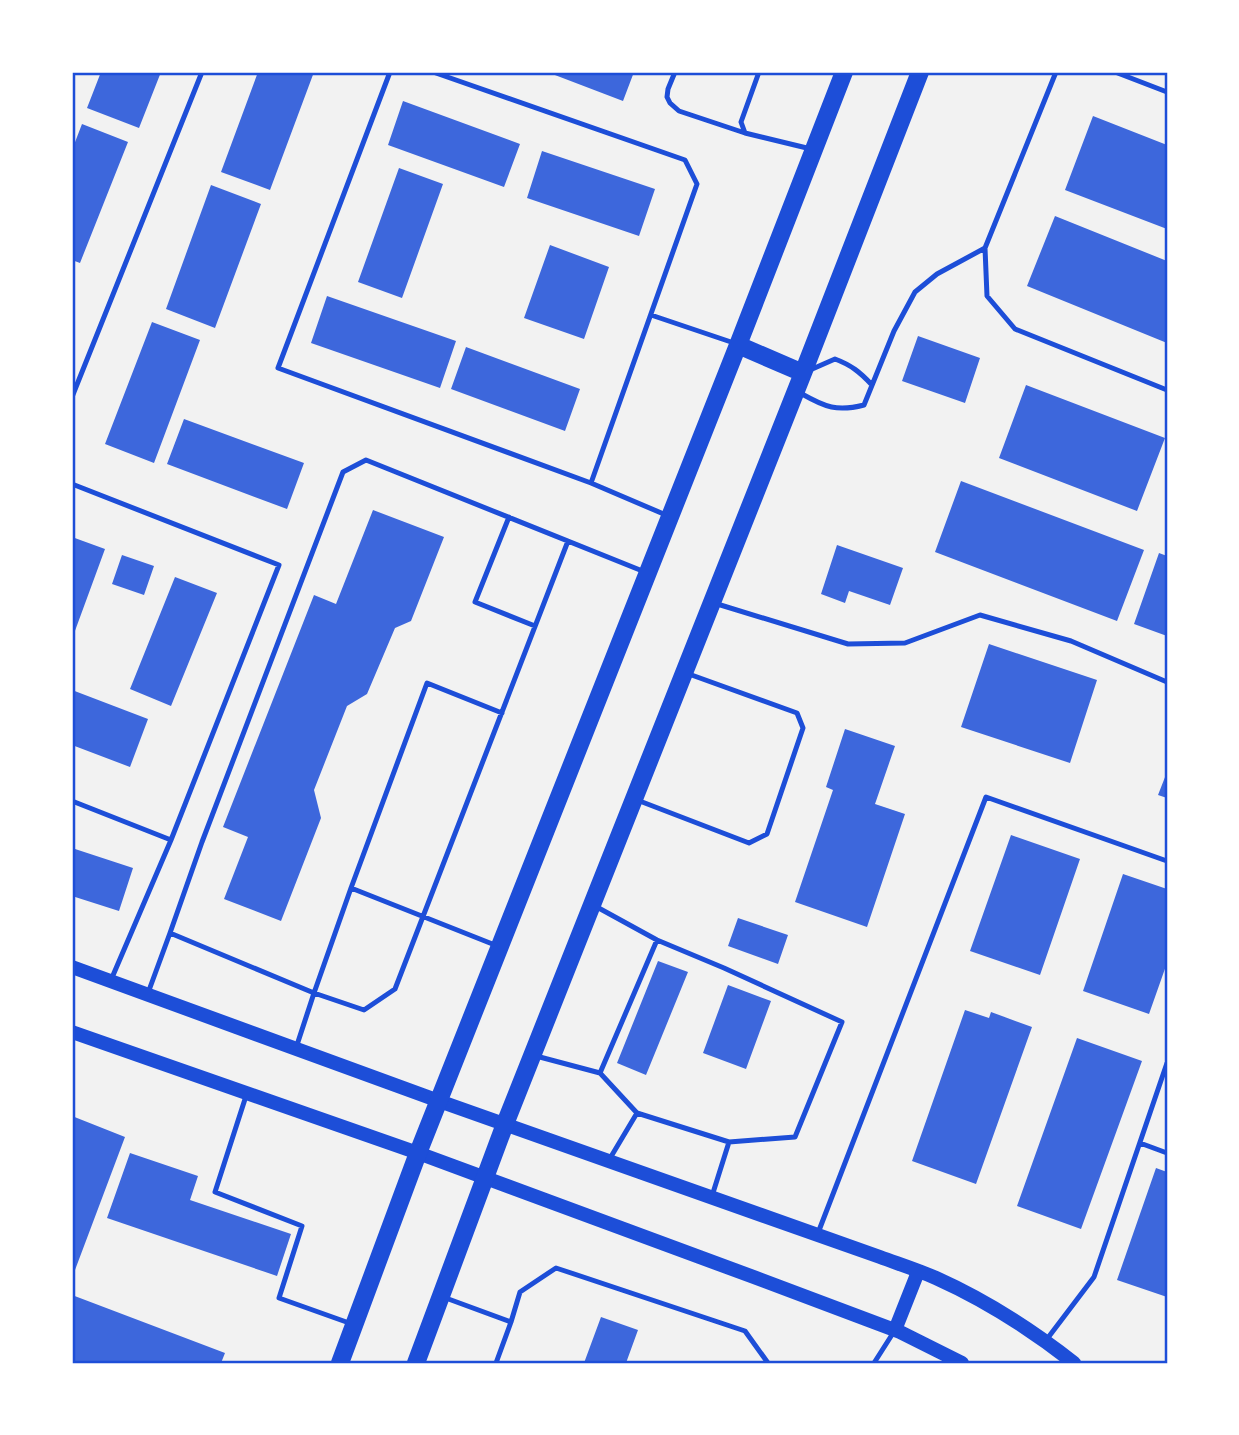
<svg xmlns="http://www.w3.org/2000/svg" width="1239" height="1435" font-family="Manrope,sans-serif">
<rect width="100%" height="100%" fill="#f2f2f2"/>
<path fill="#3d67dc" d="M101,72H161L139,128L87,108Z
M258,72H314L270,190L221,172Z
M547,72H634L623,101Z
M403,101L520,144L504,187L388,145Z
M1093,116L1167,145V229L1065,190Z
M82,124L128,142L80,263L72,260V150Z
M542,151L655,189L639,236L527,198Z
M399,168L443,184L402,298L358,282Z
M211,185L261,204L215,328L166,309Z
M1055,216L1167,261V343L1027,286Z
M550,245L609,267L584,339L524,318Z
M327,296L456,341L440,388L311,343Z
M152,322L200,340L154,463L105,444Z
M918,336L980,358L965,403L902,381Z
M466,347L580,389L565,431L451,389Z
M1026,385L1165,438L1137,511L999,458Z
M184,419L304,463L287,509L167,464Z
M961,481L1144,550L1117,621L935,552Z
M373,510L444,537L411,621L395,628L367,694L347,706L314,790L321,818L281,921L224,899L248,837L223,827L314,595L336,604Z
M72,537L105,549L72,639Z
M837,545L903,568L890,605L849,591L845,603L821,594Z
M1159,553L1167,556V636L1134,624Z
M122,555L154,566L144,595L112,584Z
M175,577L217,593L171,706L130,689Z
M989,644L1097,680L1070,763L961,727Z
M72,690L148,719L130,767L72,745Z
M845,729L895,746L875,804L905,814L867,927L795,902L833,790L826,787Z
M1167,772V798L1158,795Z
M1011,835L1080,859L1040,975L970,951Z
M72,848L133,868L119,911L72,896Z
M1123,874L1167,889V963L1149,1014L1083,991Z
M738,918L788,935L778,964L728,946Z
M658,961L688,972L646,1075L617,1063Z
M728,985L771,1001L746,1069L703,1053Z
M965,1010L989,1018L991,1012L1032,1027L976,1184L912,1161Z
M1077,1038L1142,1061L1081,1229L1017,1206Z
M72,1116L125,1137L72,1278Z
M130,1153L198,1176L190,1200L291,1234L277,1276L107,1218Z
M1156,1168L1167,1172V1297L1117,1280Z
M72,1295L225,1353L221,1363H72Z
M601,1317L638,1330L626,1363H584Z"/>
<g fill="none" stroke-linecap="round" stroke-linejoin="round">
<path stroke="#1d4ed8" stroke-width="5" d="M390,72L278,368L591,483L697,184L685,160L433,72
M675,72L668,89L667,97L670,103L679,111L745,133
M759,72L741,122L745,133L811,149
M1056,72L985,248L987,296L1015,329L1167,390
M1115,72L1167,92
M651,315L734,343
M810,370L835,359C851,365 860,372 872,385
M802,390V394C825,407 837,412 864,405L894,331L915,292L937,274L985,248
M72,397L202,72
M591,483L666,515
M72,484L279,565L171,840L111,980
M509,517L475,602L535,626
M714,603L848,644L905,643L980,615L1071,641L1167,682
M637,800L749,843L767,834L803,728L797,713L686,673
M72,801L171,840
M351,888L427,683L502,713
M595,906L657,940L724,968L842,1022L795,1137L729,1142L712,1196
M495,945L351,888L314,993L364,1010L395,989L568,541
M148,993L170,933
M296,1048L314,993L170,933L202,842L343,472L366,460L645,572
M536,1056L600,1073L637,1113L609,1160
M600,1073L657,940
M246,1096L215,1192L302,1226L279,1298L352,1324
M637,1113L729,1142
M1140,1143L1167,1153
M818,1233L986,797L1167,861
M443,1297L511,1322L496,1363
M511,1322L520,1292L556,1268L745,1331L768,1363
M1047,1339L1094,1277L1167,1063
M874,1363L895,1330"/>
<path stroke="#1d4ed8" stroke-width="14" d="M72,967L439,1101L880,1257C899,1264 918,1270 936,1278C985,1300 1032,1330 1074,1363
M72,1032L418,1153L751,1276L900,1332L962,1363
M895,1330L918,1272"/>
<path stroke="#1d4ed8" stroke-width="18" d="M738,345L803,373
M340,1363L418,1153L738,345L844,72
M416,1363L505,1124L803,373L920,72"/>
</g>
<rect width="1239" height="1435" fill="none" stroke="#ffffff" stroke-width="147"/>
<rect x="74" y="74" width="1092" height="1288" fill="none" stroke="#1d4ed8" stroke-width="2.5"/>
</svg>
